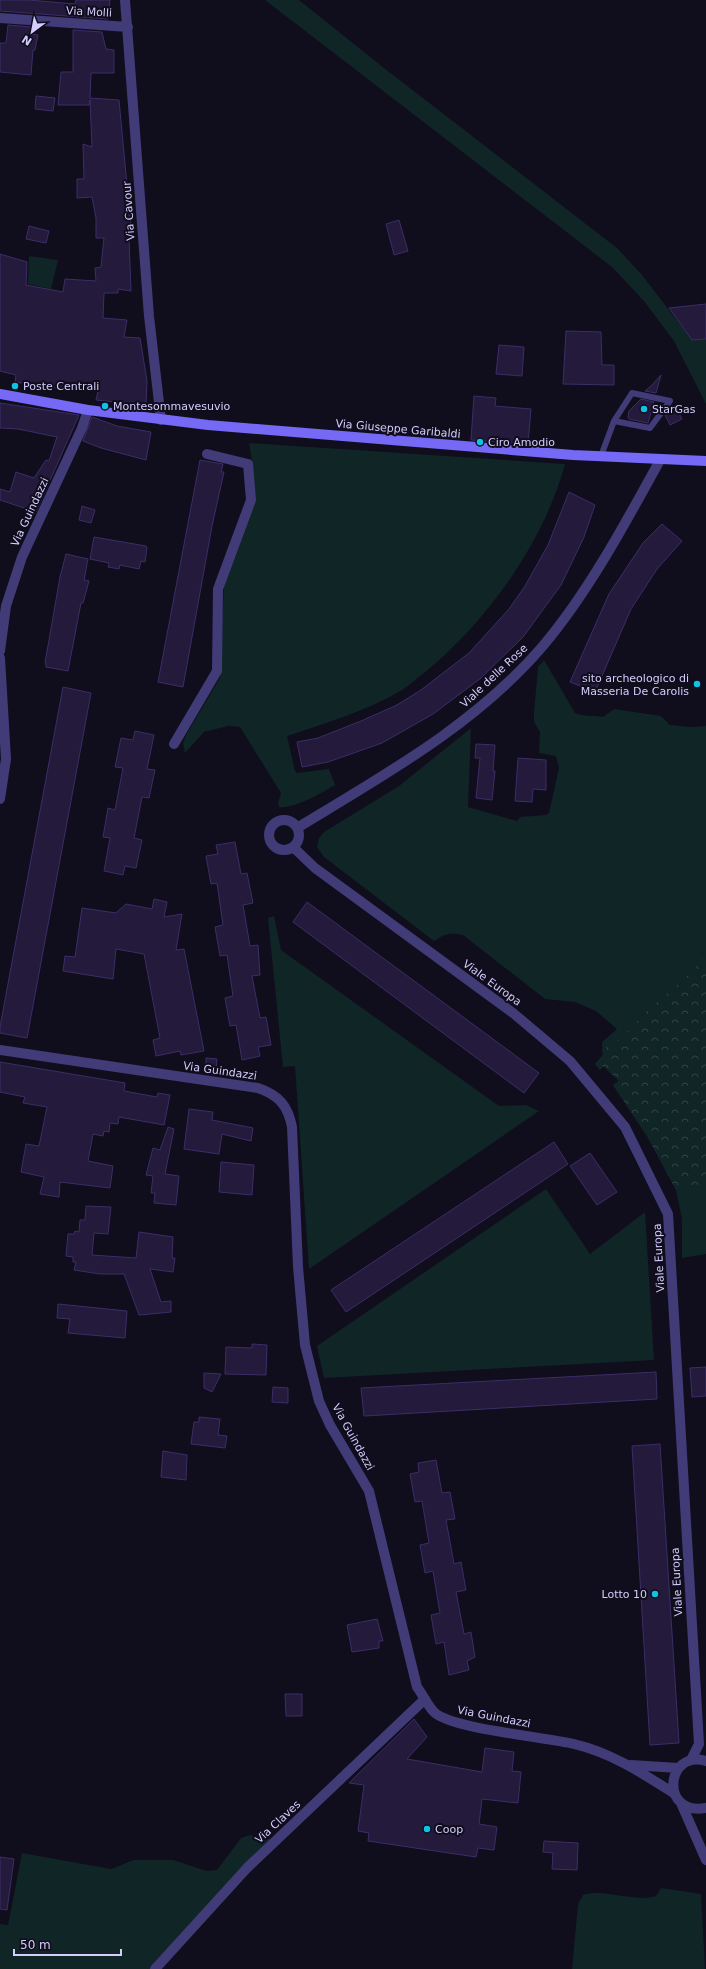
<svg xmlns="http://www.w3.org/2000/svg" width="706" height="1969" font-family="'DejaVu Sans',sans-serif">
<defs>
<pattern id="park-crowns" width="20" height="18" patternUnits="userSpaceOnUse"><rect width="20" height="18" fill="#102526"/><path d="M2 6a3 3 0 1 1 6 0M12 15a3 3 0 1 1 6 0" fill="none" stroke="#324346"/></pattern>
</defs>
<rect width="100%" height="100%" fill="#100d1d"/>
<path fill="#102526" d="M265,0H299L384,68L617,248L642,275L692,340L706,339V404L674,341L644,301L612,267Z
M29,256L58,260L51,289L28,284Z
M249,443L565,464C544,542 487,622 424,673C417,678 410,685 402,690C367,711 326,723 287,736L295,771L297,773L329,769L335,785C322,793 294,809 279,807L278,803L281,793L240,727L228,726L204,732L185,753L183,743L186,735L220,678L224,582L254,504L252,461Z
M544,660L575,713C584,717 593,715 603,717L614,709L661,716L670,725L691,727L706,726V1254L682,1258V1219L676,1190L647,1136L613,1085L619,1081L603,1066L600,1070L595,1064L603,1055L602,1042L617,1029L596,1011L575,1002L545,999L463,935C451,932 444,934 434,941L324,857L317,847L319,838L324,832L399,786L471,728L468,807L517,821L520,817L546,815L549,813L559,768L556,756L539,753L540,732L534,722V713L538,667Z
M274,916L281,950L499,1106L526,1105L539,1111L309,1269L295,1066L283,1067L268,918Z
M546,1189L590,1254L645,1212L654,1360L324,1378L317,1346Z
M250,1835L271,1839L150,1969H0V1924L8,1925L22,1853L111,1869L134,1860H173L207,1871L217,1870L241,1838Z
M661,1888L701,1894L705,1969H572L578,1904L583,1895C606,1888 632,1903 656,1896Z"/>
<path fill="url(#park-crowns)" d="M701,956L706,970V1183L676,1190L647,1136L613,1085L619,1081L603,1066L600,1070L595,1064L603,1055L602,1050L620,1039L648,1010L694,970Z"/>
<path fill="#231a3c" stroke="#3c2e67" d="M0,0H29L75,4L76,0H110L108,19L0,11Z
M8,25L31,27V34L38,35L35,50H33L31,75L0,72V43H6Z
M73,30L102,32L106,49L114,50V73H91L90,98L119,100L132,238H129L131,291L118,289V293H104L103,318L127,320L124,337L140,338L147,381L146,405L96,400L98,391L55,388L15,382L16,375L0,371V254L27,262L26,285L63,292L65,279L96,281L95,268L101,267L104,238H96V218L92,197L77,198V179H84L83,144L92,147L90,100L89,105H58L61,72H73Z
M36,96L55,98L53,111L35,109Z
M399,220L408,251L394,255L386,224Z
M29,226L49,231L46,243L26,239Z
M706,304V339L692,340L669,308Z
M566,331L601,332L602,365H614V385L563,384Z
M499,345L524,347L522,376L496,374Z
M661,375L656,393L645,391L652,385Z
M474,396L496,398L495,406L531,409L528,444L471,440Z
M641,399L654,402L648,423L629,419L628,417L629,411Z
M0,403L79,415L36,512L0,500V489L10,492L16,472L34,478L46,460L49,461L57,437L18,429L0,428Z
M677,409L682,419L670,425L665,415Z
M92,417L117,426L151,432L146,460L101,448L83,441Z
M200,460L223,464L221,472H224L212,526L183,687L158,682Z
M569,492L595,505L584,537L561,585L523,637L481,678L433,714L382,743L328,762L302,767L297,742L318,738L361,721L397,705L421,690L469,653L509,609L525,586L548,545Z
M82,506L95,510L91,523L79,520Z
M662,524L682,541L657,569L631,609L595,692L570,682L609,594L643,543Z
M94,537L146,546L147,548L145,562L141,561L139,569L120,565L119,569L108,567L109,563L90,559Z
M66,554L88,559L84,580L89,581L83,603H81L68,671L46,667V663H45L60,577Z
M63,687L91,693L27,1038L0,1033V1027Z
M135,731L154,735L147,769L155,770L149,798L142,797L134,838L142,840L136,868L125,866L123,875L104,871L110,838L103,837L108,808L115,810L123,768L115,767L121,738L133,740Z
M476,744L495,745L493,771H495L492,800L476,798L480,758H475Z
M518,758L546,760V790L533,789L532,802L515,801Z
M235,842L241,874L247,873L253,903L243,905L250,946L258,945L260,975L252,976L260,1018L266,1017L271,1045L258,1047L260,1056L242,1060L236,1025L230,1026L225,998L233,996L227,955L220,956L215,927L223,925L217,883L211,884L206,856L218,854L216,845Z
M154,899L167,902L164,917L182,914L176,950L184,949L204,1051L181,1055L180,1051L156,1056L153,1040L160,1038L144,954L116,949L113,979L63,971L65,956L75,957L82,908L116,913L126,904L152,909Z
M307,902L539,1073L524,1093L293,922Z
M206,1058L217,1059L216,1070L206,1069Z
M0,1062L125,1083L124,1091L157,1097L158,1093L170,1095L164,1125L119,1117L118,1124L110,1123L109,1132L104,1131L103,1136L93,1134L88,1161L113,1166L110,1188L60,1182L59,1197L40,1194L44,1177L21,1172L26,1144L39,1146L47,1107L23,1103L25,1097L0,1092Z
M189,1109L213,1112L212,1120L253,1128L251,1141L222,1134L219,1154L184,1149Z
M168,1127L174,1129L165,1174L179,1176L176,1205L154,1203L155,1193H151L153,1176L146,1175L153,1148L160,1150Z
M554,1142L568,1164L346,1312L331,1290Z
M590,1153L617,1192L597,1205L570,1166Z
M221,1162L254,1165L252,1195L219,1192Z
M86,1206L111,1207L108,1234L94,1233L92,1255L136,1258L139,1232L173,1237L172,1258H175L173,1272L150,1269L161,1302L171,1301V1312L139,1315L124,1274H100L74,1270L76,1262H73V1257L66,1256L68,1234H74L75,1231L79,1232L80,1220H85Z
M58,1304L127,1311L125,1338L68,1333L70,1319L57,1318Z
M252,1344L267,1345L266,1375L225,1374L226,1347L252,1348Z
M706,1367V1396L692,1397L690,1368Z
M656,1372L657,1399L364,1416L361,1388Z
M204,1373L221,1374L212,1392L204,1388Z
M273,1387L288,1388V1403L272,1402Z
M199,1417L220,1419L218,1435L227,1436L225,1448L191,1444L194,1422H199Z
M660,1444L679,1743L650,1745L632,1446Z
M163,1451L187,1455L186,1480L161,1477Z
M436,1460L442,1493L450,1492L455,1519L446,1520L454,1564L461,1562L466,1590L456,1592L464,1634L471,1632L475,1657L467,1661L469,1670L449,1675L444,1642L436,1644L431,1615L440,1613L433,1571L425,1573L420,1545L429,1543L422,1501L415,1502L410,1474L419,1472L418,1463Z
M377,1619L383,1641H379V1648L352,1652L347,1625Z
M285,1694H302V1716H286Z
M414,1719L427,1737L407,1759L482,1772L485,1748L514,1752L512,1771L521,1772L518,1803L482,1799L479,1824L497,1827L494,1850L478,1848L476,1857L368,1841L369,1833L358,1831L364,1785L349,1783Z
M544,1841L578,1843L577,1870L552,1869L553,1853L543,1852Z
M0,1857L14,1859L7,1910L0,1909Z"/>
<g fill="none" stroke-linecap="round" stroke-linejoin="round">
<path stroke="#413b78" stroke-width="6" d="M601,456L614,421L632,393L670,401L650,428L614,421"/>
<path stroke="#413b78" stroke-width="10" d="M125,0L149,316L161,420
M0,18L128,27
M0,651L6,606L22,557L82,428L88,410
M0,658L6,759L0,799
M174,744L217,671L218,589L251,500L248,464L207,454
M269 835a15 15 0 1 1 30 0a15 15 0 1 1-30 0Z
M297,828C384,775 475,725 542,647C588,593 626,522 660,460
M293,847L315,868L513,1013L570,1061L625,1127L668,1214L699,1744L691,1760
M0,1050L258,1088C279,1095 288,1106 292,1127L298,1267L305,1345L319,1401L330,1425L369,1491L417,1687C423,1695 428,1706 434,1712C451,1729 546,1737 574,1744C612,1753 642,1773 675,1794
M706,1761C666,1749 659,1816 706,1808
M631,1765L678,1768
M681,1803L706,1860
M155,1969L247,1868L425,1699"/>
<path stroke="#7569f5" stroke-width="10" d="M0,394L88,410L208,425L573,455L706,461"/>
</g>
<g fill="#0fc3e4" stroke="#100d1d" stroke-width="1.5">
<circle cx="15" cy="386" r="4"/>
<circle cx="105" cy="406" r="4"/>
<circle cx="644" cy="409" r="4"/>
<circle cx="480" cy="442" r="4"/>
<circle cx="697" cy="684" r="4"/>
<circle cx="655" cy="1594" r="4"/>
<circle cx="427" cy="1829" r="4"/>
</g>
<g text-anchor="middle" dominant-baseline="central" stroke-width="4" stroke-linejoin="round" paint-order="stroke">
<g font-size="11" fill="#d4ccfc" stroke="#100d1d">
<text transform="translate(89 12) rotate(3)">Via Molli</text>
<text transform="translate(129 211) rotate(-94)">Via Cavour</text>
<text transform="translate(398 429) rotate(5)">Via Giuseppe Garibaldi</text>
<text transform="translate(30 512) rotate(-65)">Via Guindazzi</text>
<text transform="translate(494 676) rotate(-43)">Viale delle Rose</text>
<text transform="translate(492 983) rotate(36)">Viale Europa</text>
<text transform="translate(220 1071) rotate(8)">Via Guindazzi</text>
<text transform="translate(659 1258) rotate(-93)">Viale Europa</text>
<text transform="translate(353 1437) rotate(61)">Via Guindazzi</text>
<text transform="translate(677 1582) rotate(-93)">Viale Europa</text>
<text transform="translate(494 1717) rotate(11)">Via Guindazzi</text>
<text transform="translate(278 1822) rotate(-43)">Via Claves</text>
</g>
<g font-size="11" fill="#d4ccfc" stroke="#100d1d" text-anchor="start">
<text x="23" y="386">Poste Centrali</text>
<text x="113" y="406">Montesommavesuvio</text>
<text x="652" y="409">StarGas</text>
<text x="488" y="442">Ciro Amodio</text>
<text x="689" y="678" text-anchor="end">sito archeologico di<tspan x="689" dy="13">Masseria De Carolis</tspan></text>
<text x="647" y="1594" text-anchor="end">Lotto 10</text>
<text x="435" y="1829">Coop</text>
</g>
</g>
<g transform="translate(32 32) rotate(212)" stroke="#100d1d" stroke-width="3" paint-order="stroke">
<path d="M0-3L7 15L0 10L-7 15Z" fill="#d4ccfc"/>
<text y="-6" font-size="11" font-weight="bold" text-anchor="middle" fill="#d4ccfc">N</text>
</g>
<path d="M14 1949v6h107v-6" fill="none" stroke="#d4ccfc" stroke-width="2"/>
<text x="20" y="1949" font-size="12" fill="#d4ccfc" stroke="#100d1d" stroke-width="3" paint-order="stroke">50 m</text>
</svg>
